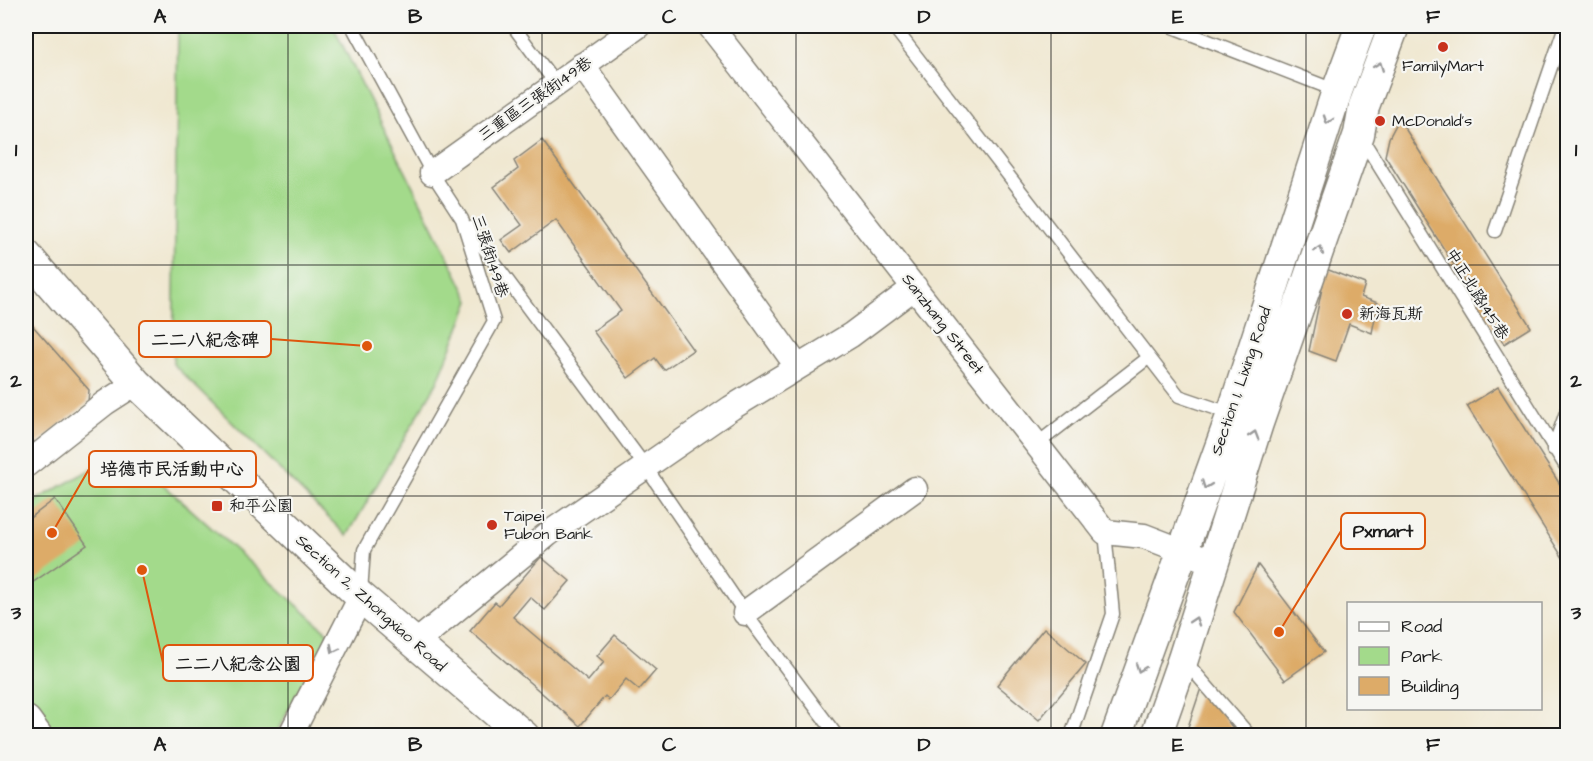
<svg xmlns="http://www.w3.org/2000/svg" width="1593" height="761" font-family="'Architects Daughter','LXGW WenKai TC',sans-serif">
<rect width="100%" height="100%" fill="#f6f6f2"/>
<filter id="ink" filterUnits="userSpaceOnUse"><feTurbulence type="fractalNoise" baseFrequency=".0167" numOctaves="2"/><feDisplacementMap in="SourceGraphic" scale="12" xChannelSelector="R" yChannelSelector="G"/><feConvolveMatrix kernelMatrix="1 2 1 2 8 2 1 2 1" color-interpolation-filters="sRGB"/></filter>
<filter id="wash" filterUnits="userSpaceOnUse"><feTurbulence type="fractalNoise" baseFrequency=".008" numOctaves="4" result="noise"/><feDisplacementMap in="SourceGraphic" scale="24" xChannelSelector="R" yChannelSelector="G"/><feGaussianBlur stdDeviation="1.35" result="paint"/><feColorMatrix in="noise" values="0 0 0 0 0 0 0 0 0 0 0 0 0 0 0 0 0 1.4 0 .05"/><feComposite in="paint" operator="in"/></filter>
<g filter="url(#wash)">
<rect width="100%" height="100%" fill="#f0e8d1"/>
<path fill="#a3da8b" stroke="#607b54" stroke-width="1.5" d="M178,26H333L470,301L437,383L347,536L173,364Z
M125,450L329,634L275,735H52L26,700V506Z"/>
<g id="blocks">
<path fill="#ddab68" d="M1399,119L1531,327L1504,344L1385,156L1389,138Z
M542,140L693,350L664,370L655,358L628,378L593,331L621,311L556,220L511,253L501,240L522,225L494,187L518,169L514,161Z
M1326,269L1365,284L1361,297L1378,303L1372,333L1349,324L1336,361L1309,351Z
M26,318L89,390L88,402L36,445L26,431Z
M1498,387L1568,497V566L1467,406Z
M55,499L87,545L26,587V521Z
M541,557L570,581L545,610L530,597L513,617L588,681L604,662L597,656L615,635L656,670L639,690L626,679L609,700L605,696L580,726L470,631L495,602L499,605Z
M1258,565L1324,652L1285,680L1234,612Z
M1044,628L1086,664L1039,720L997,685Z
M1201,688L1220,711L1239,736H1185Z"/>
</g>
</g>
<g filter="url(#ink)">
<use href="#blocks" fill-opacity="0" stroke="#868276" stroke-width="1.5"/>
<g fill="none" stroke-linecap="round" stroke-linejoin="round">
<g stroke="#868276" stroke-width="15">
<path id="service" d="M352,26L432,173L462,219L494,321L364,550L361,592
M513,26L556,84
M893,26L1179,396L1232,414
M1170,26L1337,91
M1361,137L1568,470
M468,227L645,466L745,613L837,736
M1495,231L1565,26
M1037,444L1148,358
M1553,449L1568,407
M1184,660L1250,736
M1071,736L1113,614L1105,532"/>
</g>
<g stroke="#868276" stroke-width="27">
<path id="minor" d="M710,26L1105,532L1144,536L1214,563
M582,65L797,366
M432,173L638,26
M26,465L105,403L136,383
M745,613L915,489
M414,644L548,534L731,408L851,335L915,287
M290,736L361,597"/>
</g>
<g stroke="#868276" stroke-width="33">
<path id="tertiary" d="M26,255L136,383L361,597L524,736
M26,721L37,736
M1116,736L1232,414L1337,91L1361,26
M1156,736L1183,659L1258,423L1359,134L1364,106L1394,26"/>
</g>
<use href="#service" stroke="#fff" stroke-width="12"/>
<use href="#minor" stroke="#fff" stroke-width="24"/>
<use href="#tertiary" stroke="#fff" stroke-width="30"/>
</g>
<defs><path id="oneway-chevron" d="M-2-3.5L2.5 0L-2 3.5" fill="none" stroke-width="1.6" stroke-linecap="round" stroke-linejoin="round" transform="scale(1.5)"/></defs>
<g stroke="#999">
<use href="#oneway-chevron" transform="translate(1379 66) rotate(-69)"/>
<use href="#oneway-chevron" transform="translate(1328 120) rotate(108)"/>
<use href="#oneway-chevron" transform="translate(1319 250) rotate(-71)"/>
<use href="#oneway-chevron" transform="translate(1254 435) rotate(-73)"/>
<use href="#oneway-chevron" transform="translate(1206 485) rotate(110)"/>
<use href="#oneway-chevron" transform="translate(1195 621) rotate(-72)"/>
<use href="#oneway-chevron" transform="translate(334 649) rotate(117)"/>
<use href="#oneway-chevron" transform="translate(1140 668) rotate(110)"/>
</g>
</g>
<path fill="none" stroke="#1c1c1c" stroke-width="1.5" stroke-opacity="0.55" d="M288,26V736M542,26V736M796,26V736M1051,26V736M1306,26V736M26,265H1568M26,496H1568"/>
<g fill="#c8321e" stroke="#f6f6f2" stroke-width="2">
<circle cx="1443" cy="47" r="6"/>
<circle cx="1380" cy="121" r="6"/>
<circle cx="1347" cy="314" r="6"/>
<rect x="211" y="500" width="12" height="12" rx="3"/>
<circle cx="492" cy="525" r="6"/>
</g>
<g text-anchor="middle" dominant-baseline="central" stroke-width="4.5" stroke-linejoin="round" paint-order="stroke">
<g font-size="16" fill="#1c1c1c" stroke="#f6f6f2" text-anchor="start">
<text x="1443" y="66" text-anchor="middle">FamilyMart</text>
<text x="1392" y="121">McDonald's</text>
<text x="1359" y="314">新海瓦斯</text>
<text x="229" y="506">和平公園</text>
<text x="504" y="516">Taipei<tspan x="504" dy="18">Fubon Bank</tspan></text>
</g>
<g font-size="16" fill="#1c1c1c" stroke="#f6f6f2">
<text transform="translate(535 99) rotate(-35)">三重區三張街149巷</text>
<text transform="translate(490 256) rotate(72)">三張街149巷</text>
<text transform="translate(1477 294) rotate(58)">中正北路145巷</text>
<text transform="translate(943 324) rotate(52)">Sanzhang Street</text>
<text transform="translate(1241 381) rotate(-71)">Section 1, Lixing Road</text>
<text transform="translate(371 603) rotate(42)">Section 2, Zhongxiao Road</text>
</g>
</g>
<path fill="none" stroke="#de560d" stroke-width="2" d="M367 346L271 339M52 533L89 469M1279 632L1341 531M142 570L163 663"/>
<g fill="#de560d" stroke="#f6f6f2" stroke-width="2">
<circle cx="367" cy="346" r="6"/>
<circle cx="52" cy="533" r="6"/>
<circle cx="1279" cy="632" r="6"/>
<circle cx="142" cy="570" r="6"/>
</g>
<g fill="#f6f6f2" stroke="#de560d" stroke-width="2">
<rect x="139" y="321" width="132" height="36" rx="6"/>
<rect x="89" y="451" width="167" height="36" rx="6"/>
<rect x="1341" y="513" width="84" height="36" rx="6"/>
<rect x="163" y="645" width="150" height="36" rx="6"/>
</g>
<g font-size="18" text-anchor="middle" font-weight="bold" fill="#1c1c1c">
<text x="205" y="346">二二八紀念碑</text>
<text x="172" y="475">培德市民活動中心</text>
<text x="1383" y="537">Pxmart</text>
<text x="238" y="670">二二八紀念公園</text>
</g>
<rect width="1593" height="761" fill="none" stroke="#f6f6f2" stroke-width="66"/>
<rect x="1347" y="602" width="195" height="108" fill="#f6f6f2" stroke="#9f9f9c" stroke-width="1.5"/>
<rect x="1359" y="622" width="30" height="9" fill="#ffffff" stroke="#9f9f9c" stroke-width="1.5"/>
<text x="1401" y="632" font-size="18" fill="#1c1c1c">Road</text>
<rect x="1359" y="647" width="30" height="18" fill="#a3da8b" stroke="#9f9f9c" stroke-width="1.5"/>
<text x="1401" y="662" font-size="18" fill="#1c1c1c">Park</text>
<rect x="1359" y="677" width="30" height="18" fill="#ddab68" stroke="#9f9f9c" stroke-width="1.5"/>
<text x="1401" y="692" font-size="18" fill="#1c1c1c">Building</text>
<rect x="33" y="33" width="1527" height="695" fill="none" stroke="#1c1c1c" stroke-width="2"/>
<g font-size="20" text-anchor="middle" font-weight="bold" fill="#1c1c1c">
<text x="160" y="23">A</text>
<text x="415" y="23">B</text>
<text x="669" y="23">C</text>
<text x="924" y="23">D</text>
<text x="1178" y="23">E</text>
<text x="1433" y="23">F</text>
<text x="16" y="156">1</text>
<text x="1576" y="156">1</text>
<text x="16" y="387">2</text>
<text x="1576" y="387">2</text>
<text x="16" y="619">3</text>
<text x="1576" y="619">3</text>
<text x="160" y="751">A</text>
<text x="415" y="751">B</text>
<text x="669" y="751">C</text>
<text x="924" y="751">D</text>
<text x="1178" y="751">E</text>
<text x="1433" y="751">F</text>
</g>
</svg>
